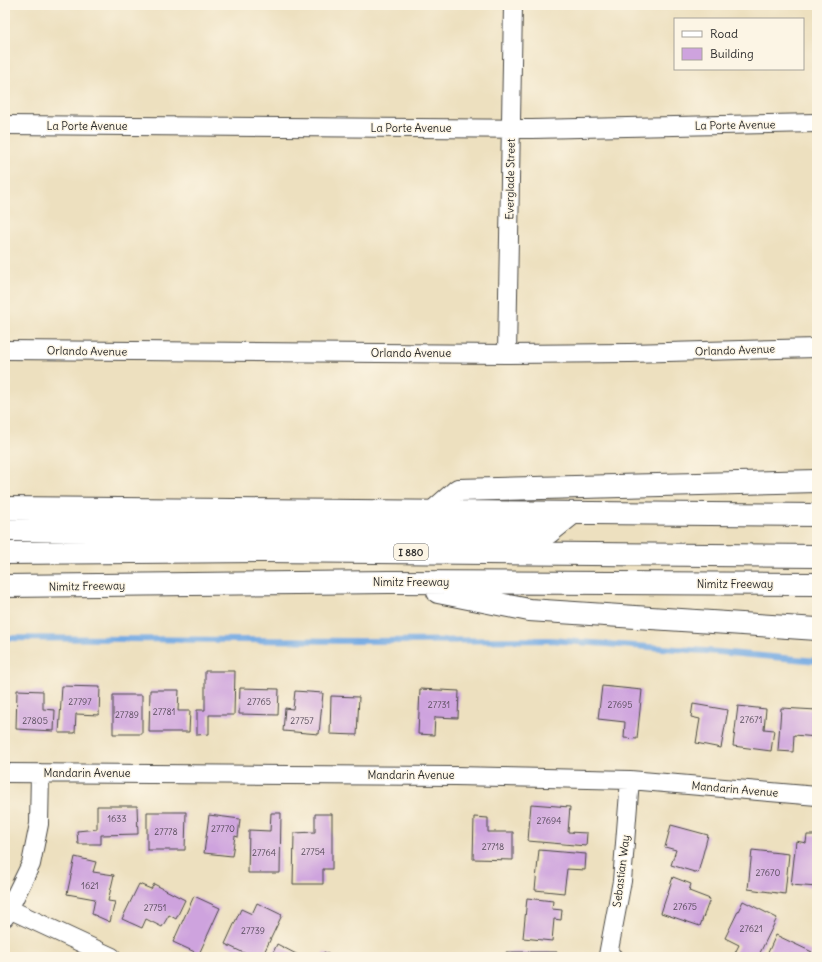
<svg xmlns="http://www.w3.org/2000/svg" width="822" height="962" font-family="Delius,sans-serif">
<rect width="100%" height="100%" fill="#fcf5e5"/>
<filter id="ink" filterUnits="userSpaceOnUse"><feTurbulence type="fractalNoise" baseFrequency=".025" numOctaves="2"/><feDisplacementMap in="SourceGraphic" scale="8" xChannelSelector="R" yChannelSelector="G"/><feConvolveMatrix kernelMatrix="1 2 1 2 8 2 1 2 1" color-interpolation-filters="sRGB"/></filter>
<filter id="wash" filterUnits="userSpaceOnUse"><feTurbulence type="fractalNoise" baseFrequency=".012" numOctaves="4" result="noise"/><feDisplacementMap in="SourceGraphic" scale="16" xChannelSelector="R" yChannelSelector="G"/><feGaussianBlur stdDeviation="0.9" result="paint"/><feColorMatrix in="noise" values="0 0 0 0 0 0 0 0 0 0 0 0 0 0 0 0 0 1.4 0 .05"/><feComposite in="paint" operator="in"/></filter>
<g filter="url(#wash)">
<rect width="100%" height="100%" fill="#ede0bf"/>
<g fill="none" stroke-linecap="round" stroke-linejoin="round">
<path stroke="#75aae3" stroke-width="6" d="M5,638L359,641L550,640L719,652L817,661"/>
</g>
<g id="blocks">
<path fill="#cea3de" d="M205,671H235L234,715H209V734L197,735V710H205Z
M62,686L100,687L99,715L76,714L75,733H59Z
M602,686L642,690L637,739L624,738L625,722L598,719Z
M240,688L279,689L278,715L239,714Z
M420,689L459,691L458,718L435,717L434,735L418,734Z
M17,690L43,691V709L55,710L54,731L16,729Z
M150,690H179L178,711H190L189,732H149Z
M295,691L323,693L319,734L283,731L285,708L293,709Z
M113,695H142V734H113Z
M331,696L359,697L357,735L330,734Z
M693,704L728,710L721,748L696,743L700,719L691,717Z
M738,706L766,709L764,729L774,730L771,751L733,746Z
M781,708L817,710V737L794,735L793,752L778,751Z
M531,804L570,807L568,832L587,833L586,846L528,841Z
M97,806H137L138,834L101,835V844H78L77,831L97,829Z
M147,812H186L185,850H147Z
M271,813H281L280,873H248L249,830L270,831Z
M315,814H332V869H323V884H293L294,833L315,832Z
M209,815L240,819L238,837L235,836L232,856L204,853Z
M474,817L488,818V832H513V860L473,859Z
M671,825L708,835L698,873L671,865L676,850L665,847Z
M807,835H817V887L791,885L796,841L806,843Z
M539,850L586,854L585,870L567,869L564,893L535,890Z
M752,850L789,854L785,894L748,889Z
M75,857L96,862L93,872L114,875L108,901L115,902L110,922L92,914L95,899L67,894Z
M673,877L691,884L689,891L710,899L700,926L661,913Z
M139,884L151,889L154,884L185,900L176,919L169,915L162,927L146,919L142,928L122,919Z
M194,896L220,908L199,954L173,942Z
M527,898L553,901L552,909L562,910L561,920L554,919L552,941L523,938Z
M743,901L777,918L758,957H733L739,945L725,938Z
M257,903L282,915L262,957H245L246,954L225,944L241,909L252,914Z
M776,935L812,952L809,957H766Z
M277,944L302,957H271Z
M324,952L334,957H321Z
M506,952H557V957H506Z"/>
</g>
</g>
<g filter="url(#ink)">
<use href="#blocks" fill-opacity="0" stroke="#484641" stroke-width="1"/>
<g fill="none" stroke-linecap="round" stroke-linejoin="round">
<g stroke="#484641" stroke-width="20">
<path id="street" d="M5,125L532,129L817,123
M5,350L507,354L630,353L817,348
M507,354L513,5
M5,773L455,776L630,780L817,796
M9,909L112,957
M5,917L31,864L39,824L40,773
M613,957L608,955L622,881L630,780"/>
</g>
<g stroke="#484641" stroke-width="24">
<path id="highway" d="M5,508L817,515
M434,511L458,490L817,481
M5,530L548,533L573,513
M5,553L263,551L817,556
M5,586L389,582L817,584
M438,592L529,610L817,629"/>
</g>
<use href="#street" stroke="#fff" stroke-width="18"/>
<use href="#highway" stroke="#fff" stroke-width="22"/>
</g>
</g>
<g text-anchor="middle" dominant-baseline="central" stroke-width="3" stroke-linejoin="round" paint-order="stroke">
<g font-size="9" fill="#544958">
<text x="80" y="701">27797</text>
<text x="259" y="701">27765</text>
<text x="439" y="704">27731</text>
<text x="620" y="704">27695</text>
<text x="164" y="711">27781</text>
<text x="127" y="714">27789</text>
<text x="751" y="719">27671</text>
<text x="35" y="720">27805</text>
<text x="302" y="720">27757</text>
<text x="117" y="818">1633</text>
<text x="549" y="820">27694</text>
<text x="223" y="828">27770</text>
<text x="166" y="831">27778</text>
<text x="493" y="846">27718</text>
<text x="313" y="851">27754</text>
<text x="264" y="852">27764</text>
<text x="768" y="872">27670</text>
<text x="90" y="885">1621</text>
<text x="685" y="906">27675</text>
<text x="155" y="907">27751</text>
<text x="751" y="928">27621</text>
<text x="253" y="930">27739</text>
</g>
<rect fill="#fcf5e5" stroke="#6a6863" stroke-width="1" x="394" y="544" width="34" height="16" rx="3"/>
<g font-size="10" font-weight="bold" fill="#2b2b2b">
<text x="411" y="552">I 880</text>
</g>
<g font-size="11" fill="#2b2b2b" stroke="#fcf5e5">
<text transform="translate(735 125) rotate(-1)">La Porte Avenue</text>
<text x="87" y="126">La Porte Avenue</text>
<text x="411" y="128">La Porte Avenue</text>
<text transform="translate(510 179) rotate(-89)">Everglade Street</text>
<text transform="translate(735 350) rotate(-2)">Orlando Avenue</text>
<text transform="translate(87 351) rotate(1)">Orlando Avenue</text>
<text x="411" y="353">Orlando Avenue</text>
<text x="411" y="582">Nimitz Freeway</text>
<text x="735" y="584">Nimitz Freeway</text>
<text transform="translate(87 586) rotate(-1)">Nimitz Freeway</text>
<text x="87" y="773">Mandarin Avenue</text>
<text x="411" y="775">Mandarin Avenue</text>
<text transform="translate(735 789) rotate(5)">Mandarin Avenue</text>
<text transform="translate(621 871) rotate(-83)">Sebastian Way</text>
</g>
</g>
<rect width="822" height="962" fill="none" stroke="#fcf5e5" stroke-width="20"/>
<rect x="674" y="18" width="130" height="52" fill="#fcf5e5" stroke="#a8a49b"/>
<rect x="682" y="31" width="20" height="6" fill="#ffffff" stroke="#a8a49b"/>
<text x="710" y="38" font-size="12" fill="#2b2b2b">Road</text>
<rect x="682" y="48" width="20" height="12" fill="#cea3de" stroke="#a8a49b"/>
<text x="710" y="58" font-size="12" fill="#2b2b2b">Building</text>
</svg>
